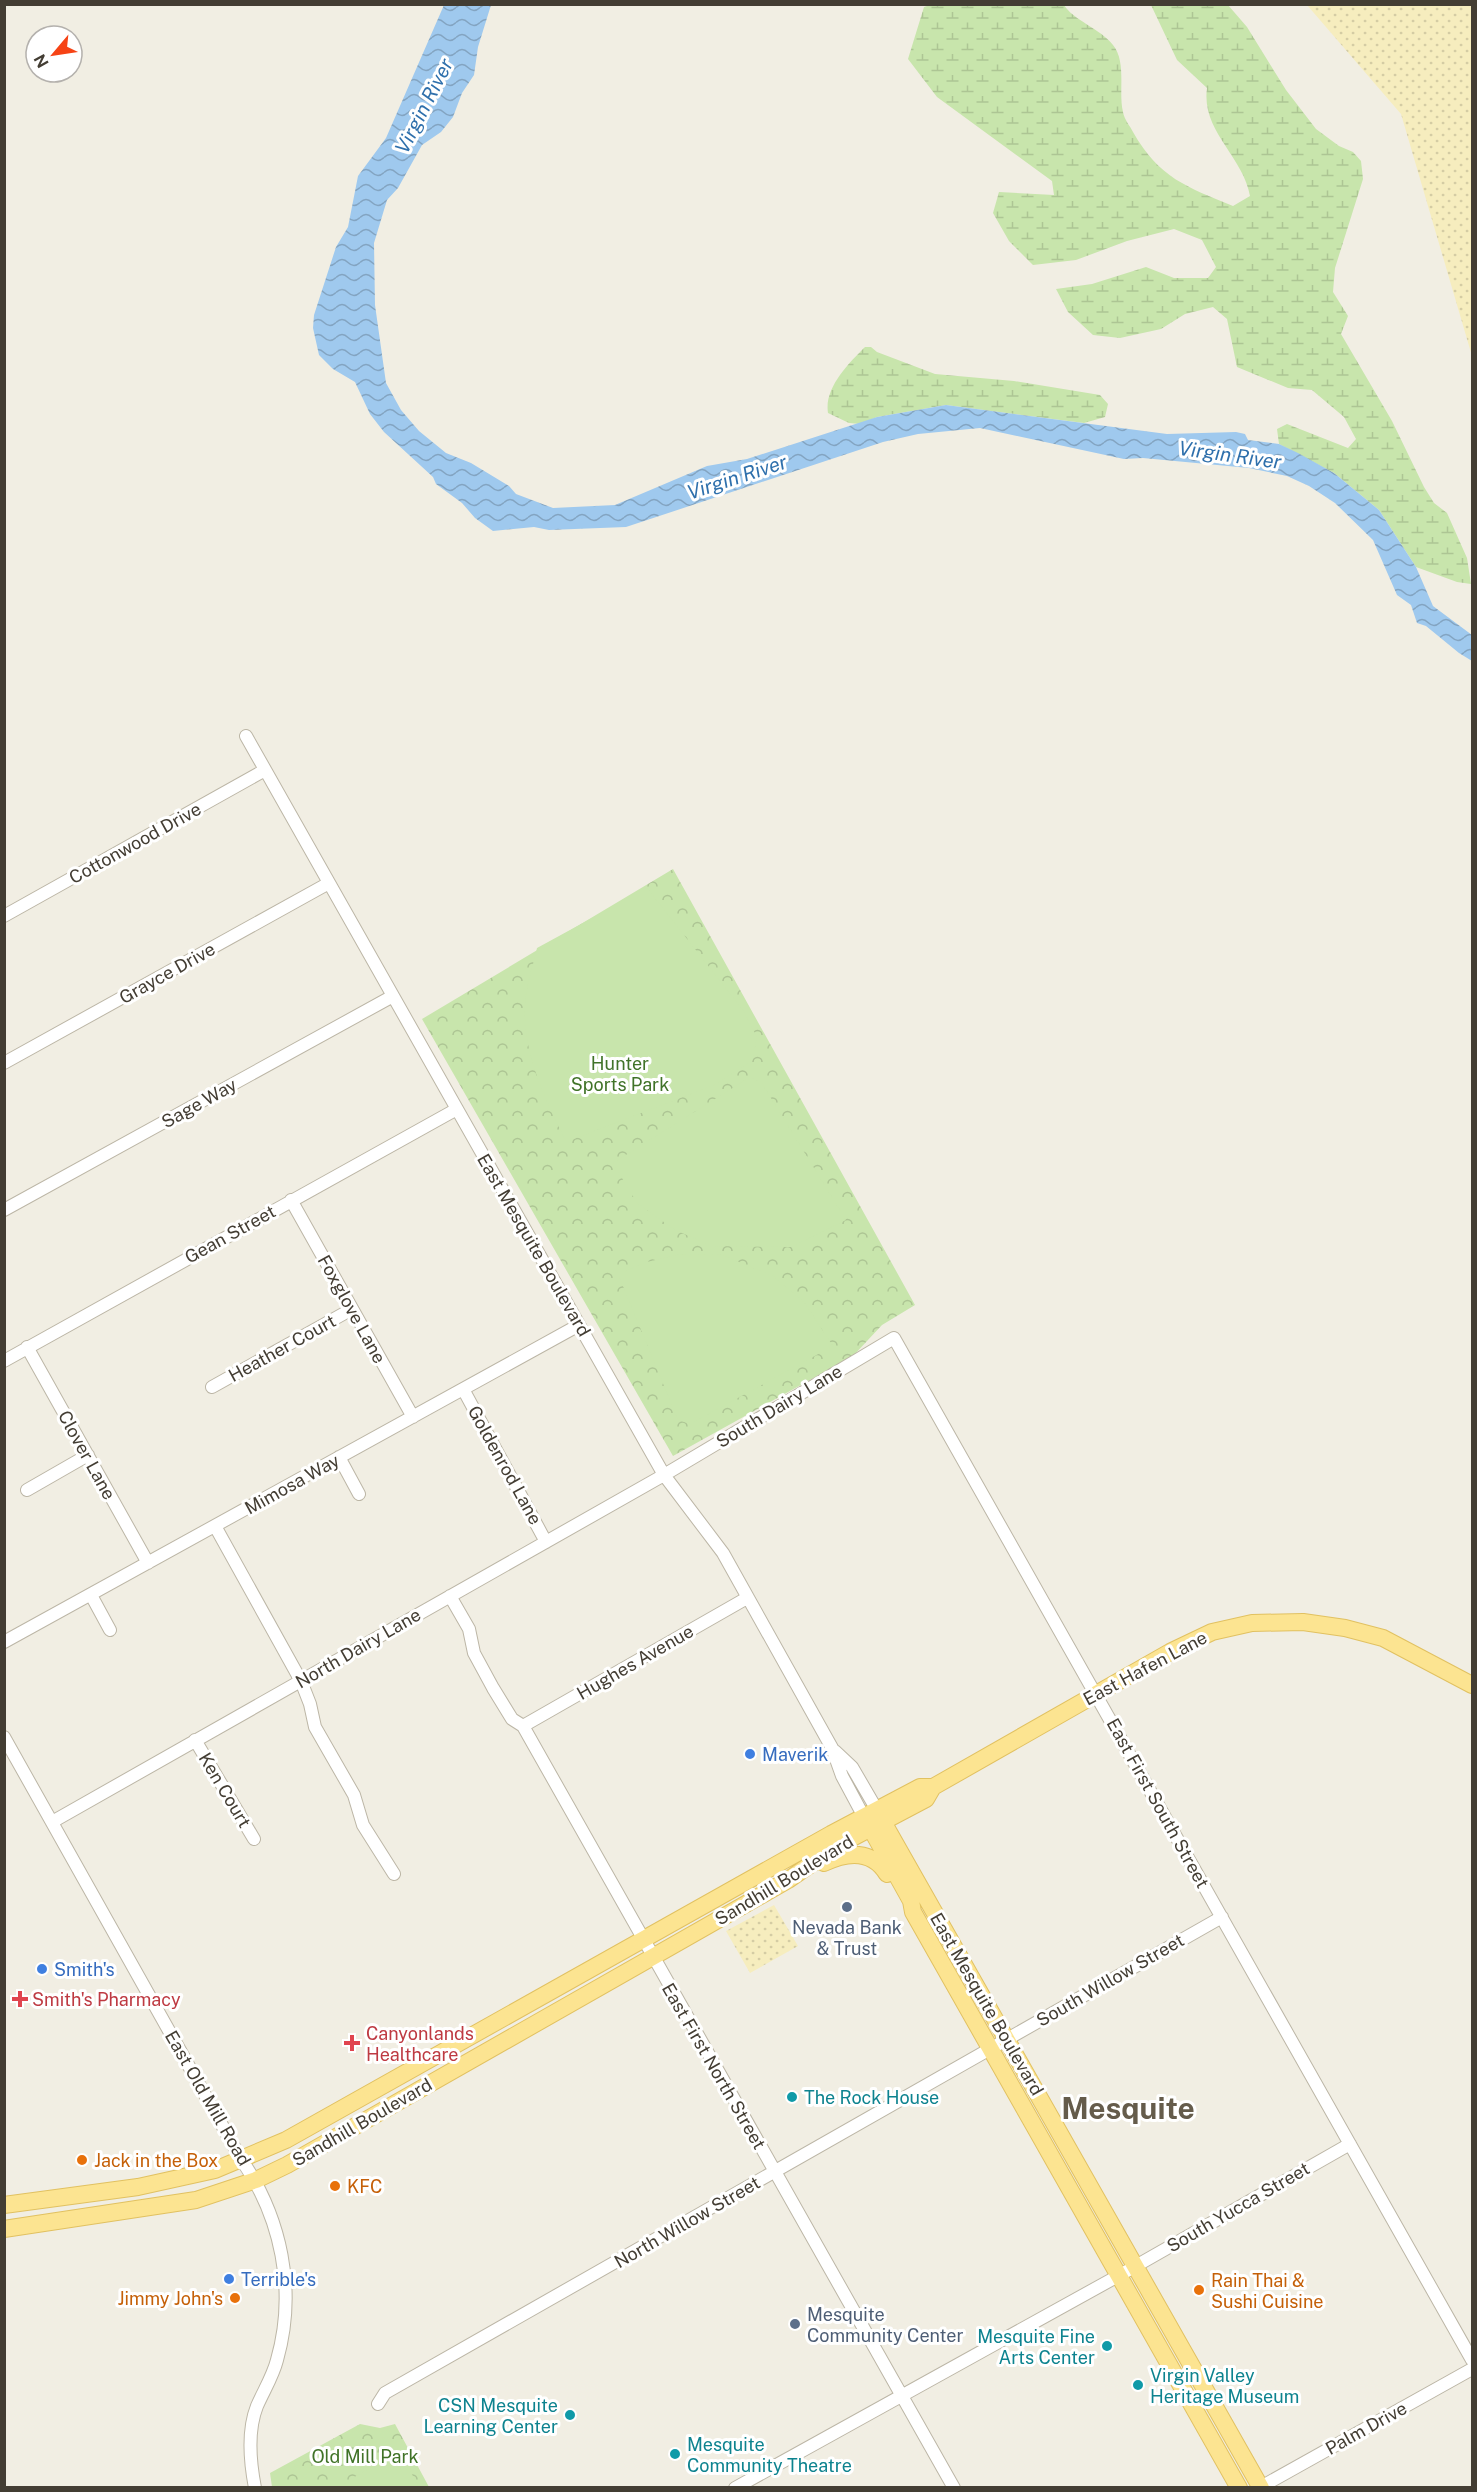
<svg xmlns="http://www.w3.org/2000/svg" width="1477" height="2492" font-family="'Public Sans',sans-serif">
<defs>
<pattern id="forest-crowns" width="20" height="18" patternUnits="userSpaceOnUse" patternTransform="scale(1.5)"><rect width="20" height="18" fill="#c8e5ac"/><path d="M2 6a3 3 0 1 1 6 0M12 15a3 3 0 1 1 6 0" fill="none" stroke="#adc594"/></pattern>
<pattern id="wetland-marsh" width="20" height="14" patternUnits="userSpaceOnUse" patternTransform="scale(1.5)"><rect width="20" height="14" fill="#c8e5ac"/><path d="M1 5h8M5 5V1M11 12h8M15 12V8" fill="none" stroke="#adc594"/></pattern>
<pattern id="sand-dots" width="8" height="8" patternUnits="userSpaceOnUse" patternTransform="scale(1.5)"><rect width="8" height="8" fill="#f6edbe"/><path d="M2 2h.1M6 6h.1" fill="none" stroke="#d4cca4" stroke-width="1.8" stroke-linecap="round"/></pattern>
<pattern id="water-waves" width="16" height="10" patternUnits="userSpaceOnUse" patternTransform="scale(1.5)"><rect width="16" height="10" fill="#9fc9ee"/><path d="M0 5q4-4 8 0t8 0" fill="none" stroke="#83a4c1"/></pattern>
</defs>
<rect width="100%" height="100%" fill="#f1eee3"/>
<path fill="url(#forest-crowns)" d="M673,869L915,1305L882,1325L853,1356L673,1456L422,1019Z
M360,2424L380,2428L395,2424L429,2487H272L270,2473Z"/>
<path fill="url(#wetland-marsh)" d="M930,5H1064C1073,20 1101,29 1113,45C1127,62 1118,92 1123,112C1124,119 1130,126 1133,132C1159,178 1187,187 1233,206L1250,196C1243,156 1201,131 1207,88L1177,60L1151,5H1228L1247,27L1286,90L1316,129L1339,146L1353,152L1361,161L1363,179L1335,268L1333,292L1348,316L1341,334L1392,421L1424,487L1434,503L1447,513L1467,558L1471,584L1457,582L1416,567L1379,510L1334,473L1279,444L1277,429L1287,424L1348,448L1356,439L1344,417L1312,390L1288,388L1237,367L1227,319L1213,307L1185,314L1161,329L1120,338L1093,335L1068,312L1056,289L1092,284L1146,267L1174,278H1208L1216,267L1202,240L1174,229L1127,241L1076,260L1033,265L1009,241L993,213L999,192L1054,195L1052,181L937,97L908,59L924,7Z
M865,347H871L877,352L935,374L1014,381L1100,395L1108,404L1105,417L1084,423L946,405L877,417L860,424L849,423L828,413C824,388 848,364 865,347Z"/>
<path fill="url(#sand-dots)" d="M1307,5H1472V356L1401,114Z
M774,1905L798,1946L750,1973L726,1931Z"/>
<path fill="#c8e5ac" d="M647,888L743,1010L757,1037L752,1061L714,1085L566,1142C546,1100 523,1055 525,1007C525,988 533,967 537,948Z
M750,1077L761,1082L846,1220L791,1247L712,1246L675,1230L637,1203L613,1163Z
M681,1254L722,1255L773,1276L804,1302L833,1346L690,1424L678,1420L618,1274L647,1262Z
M403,2458L419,2487H341C360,2471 379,2463 403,2458Z"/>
<path fill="url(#water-waves)" d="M444,5H491L478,47L474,75L462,93L453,117L441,132L422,145L398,188L387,200L374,243L375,305L386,383L401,410L419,431L446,453L471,463L509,486L516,494L553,508L615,505L707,466L747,459L877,417L946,405L1167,434L1236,432L1245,434L1248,440L1279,444L1298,453L1334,473L1379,510L1416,567L1433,606L1472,635V661L1459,653L1426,626L1417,623L1411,605L1397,595L1373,540L1335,503L1309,486L1287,476L1249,468L1143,458L1124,459L980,428L918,434L883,442L626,527L549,530L534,527L493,531L475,518L462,503L436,484L433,477L384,432L370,414L355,382L333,369L319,355L313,328L314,315L336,247L348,227L358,176L386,138Z"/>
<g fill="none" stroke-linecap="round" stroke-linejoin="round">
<g stroke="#bcb6a6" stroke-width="14">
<path id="minor" d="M246,736L664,1475L723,1553L832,1748L842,1776L864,1817
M4,916L265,770
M4,1063L329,883
M291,1200L413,1417
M4,1210L393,996
M27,1347L148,1563
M4,1361L457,1109
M212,1387L352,1309
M463,1389L546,1542
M339,1457L359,1494
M27,1490L88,1455
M215,1526L301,1681L310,1704L315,1727L354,1795L363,1825L394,1874
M91,1595L110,1630
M450,1596L469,1629L474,1653L493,1688L512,1719L523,1726L954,2488
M4,1642L579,1325
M523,1726L747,1598
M4,1737L241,2159C281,2217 297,2290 277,2360C273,2376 264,2390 257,2406C247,2431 250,2462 255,2488
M195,1740L254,1839
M835,1751L852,1767L877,1810
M52,1822L664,1475L894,1338L1472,2360
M378,2404L385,2393L1222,1917
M735,2488L1127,2271L1350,2144
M1259,2488L1472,2369"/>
</g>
<g stroke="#e1c161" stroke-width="18">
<path id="major" d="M878,1813L1261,2488
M866,1820L911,1901L913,1912L1239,2488
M824,1863C847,1852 872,1849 887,1874
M4,2205L138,2187L215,2170L286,2140L831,1834L920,1787H933
M4,2229L196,2200L256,2180L287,2165L788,1880L837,1846L926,1799L933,1787L1170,1652L1212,1632L1252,1623L1303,1622L1345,1628L1383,1638L1472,1685"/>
</g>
<use href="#minor" stroke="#fff" stroke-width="12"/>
<use href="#major" stroke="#fce491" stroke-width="16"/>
</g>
<g fill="#3f7fe0" stroke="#fff" stroke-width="2">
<circle cx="750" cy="1754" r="6"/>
<circle cx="42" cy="1969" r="6"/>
<circle cx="229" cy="2279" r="6"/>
</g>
<g fill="#5c6f8a" stroke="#fff" stroke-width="2">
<circle cx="847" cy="1907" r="6"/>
<circle cx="795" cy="2324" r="6"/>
</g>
<g fill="#e0444e" stroke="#fff" stroke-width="2">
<path d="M17 1990h6v6h6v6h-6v6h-6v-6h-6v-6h6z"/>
<path d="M349 2034h6v6h6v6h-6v6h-6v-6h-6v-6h6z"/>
</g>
<g fill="#0f9aa8" stroke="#fff" stroke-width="2">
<circle cx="792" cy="2097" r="6"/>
<circle cx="1107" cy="2346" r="6"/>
<circle cx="1138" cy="2385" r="6"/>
<circle cx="570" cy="2415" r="6"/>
<circle cx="675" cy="2454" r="6"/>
</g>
<g fill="#e8710a" stroke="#fff" stroke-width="2">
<circle cx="82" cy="2160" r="6"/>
<circle cx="335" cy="2186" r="6"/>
<circle cx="1199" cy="2290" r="6"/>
<circle cx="235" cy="2298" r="6"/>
</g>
<g text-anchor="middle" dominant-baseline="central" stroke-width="6" stroke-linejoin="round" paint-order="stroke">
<g font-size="18" fill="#433d33" stroke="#fff">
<text transform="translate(135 843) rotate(-29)">Cottonwood Drive</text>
<text transform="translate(167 973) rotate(-29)">Grayce Drive</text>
<text transform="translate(199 1103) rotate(-29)">Sage Way</text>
<text transform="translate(230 1234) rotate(-29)">Gean Street</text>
<text transform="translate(534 1245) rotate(60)">East Mesquite Boulevard</text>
<text transform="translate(352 1309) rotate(61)">Foxglove Lane</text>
<text transform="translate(282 1348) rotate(-29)">Heather Court</text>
<text transform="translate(779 1406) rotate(-31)">South Dairy Lane</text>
<text transform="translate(87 1455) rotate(61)">Clover Lane</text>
<text transform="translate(505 1465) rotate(61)">Goldenrod Lane</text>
<text transform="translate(292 1484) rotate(-29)">Mimosa Way</text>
<text transform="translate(358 1648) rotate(-30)">North Dairy Lane</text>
<text transform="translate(635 1662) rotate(-30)">Hughes Avenue</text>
<text transform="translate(1145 1668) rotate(-28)">East Hafen Lane</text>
<text transform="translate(225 1790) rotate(59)">Ken Court</text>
<text transform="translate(1158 1803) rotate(61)">East First South Street</text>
<text transform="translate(784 1880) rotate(-31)">Sandhill Boulevard</text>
<text transform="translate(1110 1980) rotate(-30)">South Willow Street</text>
<text transform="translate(987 2004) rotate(60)">East Mesquite Boulevard</text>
<text transform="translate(714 2066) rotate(60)">East First North Street</text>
<text transform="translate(208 2098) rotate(60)">East Old Mill Road</text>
<text transform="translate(362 2122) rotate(-30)">Sandhill Boulevard</text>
<text transform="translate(1238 2207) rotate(-30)">South Yucca Street</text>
<text transform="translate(687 2222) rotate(-30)">North Willow Street</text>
<text transform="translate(1366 2428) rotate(-29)">Palm Drive</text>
</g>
<g font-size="18" fill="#407328" stroke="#fff">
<text x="620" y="1063">Hunter<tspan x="620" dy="21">Sports Park</tspan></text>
<text x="365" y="2456">Old Mill Park</text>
</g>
<g font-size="18" fill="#366cbe" stroke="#fff" text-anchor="start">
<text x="762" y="1754">Maverik</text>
<text x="54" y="1969">Smith's</text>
<text x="241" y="2279">Terrible's</text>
</g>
<g font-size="18" fill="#4e5e75" stroke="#fff">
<text x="847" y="1927">Nevada Bank<tspan x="847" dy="21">&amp; Trust</tspan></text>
<text x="807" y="2314" text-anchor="start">Mesquite<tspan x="807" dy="21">Community Center</tspan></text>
</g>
<g font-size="18" fill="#be3a42" stroke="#fff" text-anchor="start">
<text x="32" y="1999">Smith's Pharmacy</text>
<text x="366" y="2033">Canyonlands<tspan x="366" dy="21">Healthcare</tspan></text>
</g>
<g font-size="18" fill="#0d838f" stroke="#fff" text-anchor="start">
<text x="804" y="2097">The Rock House</text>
<text x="1095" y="2336" text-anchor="end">Mesquite Fine<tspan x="1095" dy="21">Arts Center</tspan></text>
<text x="1150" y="2375">Virgin Valley<tspan x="1150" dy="21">Heritage Museum</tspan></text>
<text x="558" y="2405" text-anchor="end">CSN Mesquite<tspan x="558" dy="21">Learning Center</tspan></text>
<text x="687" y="2444">Mesquite<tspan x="687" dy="21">Community Theatre</tspan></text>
</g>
<g font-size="18" fill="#c56008" stroke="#fff" text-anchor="start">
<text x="94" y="2160">Jack in the Box</text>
<text x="347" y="2186">KFC</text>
<text x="1211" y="2280">Rain Thai &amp;<tspan x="1211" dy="21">Sushi Cuisine</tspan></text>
<text x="223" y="2298" text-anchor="end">Jimmy John's</text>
</g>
<g font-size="20" font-style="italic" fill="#2f70ac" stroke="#fff">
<text transform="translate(424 106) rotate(-63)">Virgin River</text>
<text transform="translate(1230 455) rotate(8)">Virgin River</text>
<text transform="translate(737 477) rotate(-18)">Virgin River</text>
</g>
<g font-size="30" font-weight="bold" fill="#655c4b" stroke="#fff">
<text x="1128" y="2108">Mesquite</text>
</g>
</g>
<rect width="1477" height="2492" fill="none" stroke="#433d33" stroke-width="12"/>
<g transform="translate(54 54) rotate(241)"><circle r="28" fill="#ffffff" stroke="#b4b1ad" stroke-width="1.5"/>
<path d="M0-4.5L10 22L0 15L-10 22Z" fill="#f64315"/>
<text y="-9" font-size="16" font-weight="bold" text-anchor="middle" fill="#433d33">N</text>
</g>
</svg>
